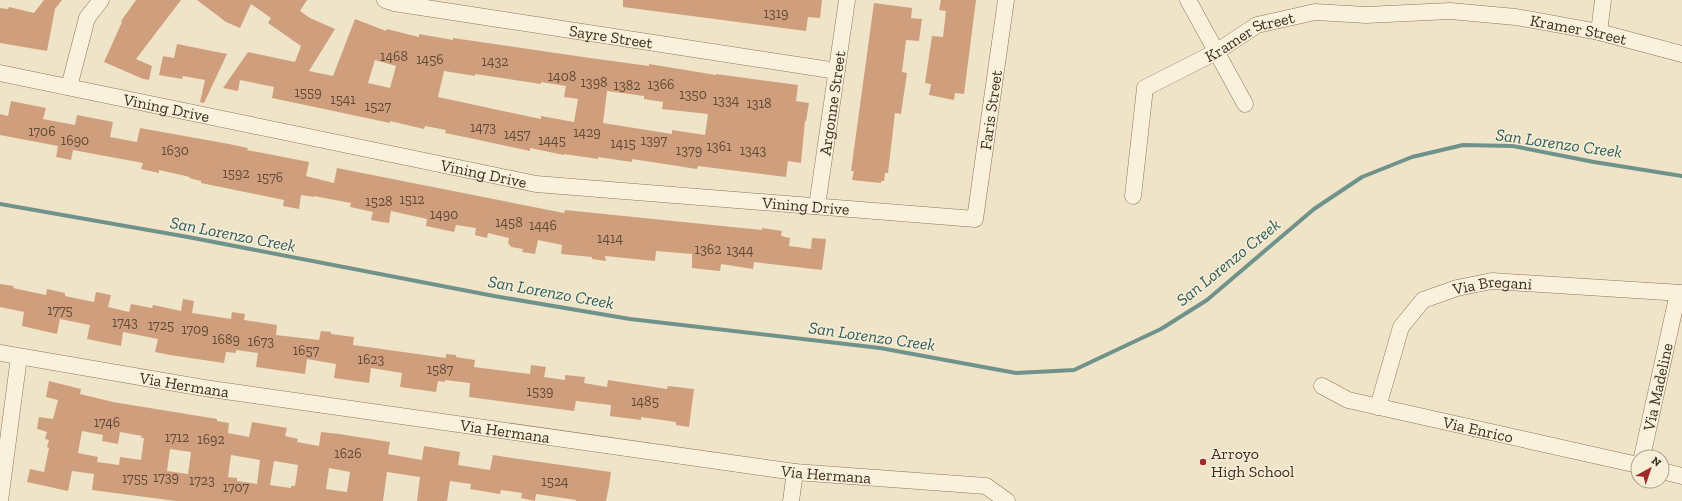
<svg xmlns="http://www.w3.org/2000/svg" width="1682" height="501" font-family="'Zilla Slab',serif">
<rect width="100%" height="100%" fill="#f0e4c8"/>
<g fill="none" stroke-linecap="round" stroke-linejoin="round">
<path stroke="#6f938a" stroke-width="4" d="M0,204L188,237L494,296L630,319L880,348L1016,373L1074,370L1161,329L1207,300L1314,209L1362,177L1412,157L1463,145L1513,146L1594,162L1682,176"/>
</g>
<path fill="#cf9f7d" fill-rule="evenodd" d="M44,0H62L55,9L47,51L0,43V8L8,9L9,7L34,13Z
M136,0H181L136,59L152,66L149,80L143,79L104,62L122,22L121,21Z
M197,0H307L300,11L310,18L335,29L309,71L333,76L355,19L386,31L387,29L419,37V34L453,40V38L583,57L649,66V64L716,75V74L798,85L796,101L809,103L806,121H805L801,163L788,161L786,177L698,166L697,169L632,159V162L598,157V159L564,154V155L530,148V151L479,140L445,133L446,130L425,126L424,129L390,121V123L272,98L274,87L240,80L238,91L223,88L248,52L295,62L301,46L268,23L271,18L251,4L240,28L226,22ZM375,60L396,66L390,88L368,83ZM444,71L475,76V74L541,84V82L566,86L564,97L578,99L574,122L541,116V119L438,97ZM607,91L644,96V99L663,102L662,109L708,114L705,135L672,130V134L603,123Z
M623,0H822L820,18L808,17L806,31L623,7Z
M941,0H976L964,94L955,93L954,100L929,95L931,84L925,83L932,36L943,37L946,11L939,10Z
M874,3L912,8L911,18L922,19L919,41L906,40L902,72L907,73L901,114L895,113L888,173H885L884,181H881V183L852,180L854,171H851Z
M177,44L227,54L204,103L200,102L205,80L183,76L182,79L159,75L163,56L174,58Z
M11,101L46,108L43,119L75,125L77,115L113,122L110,137L137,142L140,128L229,144L248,148L247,150L309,162L306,176L334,183L337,168L564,213L565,210L762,230V228L782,231L781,236L790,238L789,246L811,249L812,238L826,239L822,270L754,262L753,269L721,264L720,271L710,270L692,268V254L656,251L655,261L605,256L606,261L592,259V257L561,254L562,245L538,240L535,254L522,252L523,249L511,247L508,243L509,238L488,233L487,238L475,235L476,228L456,225L454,232L426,226L427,219L391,211L389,223L376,221L371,220L373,212L350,207L351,203L314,196V197L301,195L299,209L283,206L284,200L201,183V181L189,178L190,177L159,170V173L141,169L143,163L73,150L71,160L56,157L58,146L0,135V114L8,116Z
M0,284L14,286L13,288L46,295L47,289L65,293V296L94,302L96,292L111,295L108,307L129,312L131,304L152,308L153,305L181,311L183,299L194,301L192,313L231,319L232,312L245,314L244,320L277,325L276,335L319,340L321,331L331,332V334L354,337L353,345L446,358V354L456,355V357L475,360L474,367L530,374L531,365L546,367L544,377L565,380V375L585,377L584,383L607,387L608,380L667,389L668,386L694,389L689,427L676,425V422L641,417V420L610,416L611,405L576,401L574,411L469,397L470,383L445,380V382L438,381L436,392L400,387L402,373L371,368L369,383L334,378L336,364L307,359L305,374L256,367L258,353L236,350V353L226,352L224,363L170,355L155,352L158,339L123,332L121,346L87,339L90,325L60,319L57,334L22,326L24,312L0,307Z
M49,381L81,389L80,394L113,402L217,419V421L229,423L228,433L249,437L252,422L287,428L285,436L298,439L297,442L319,446L321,432L339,434L390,442L388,454L422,460L424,446L460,452L458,465L490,470L493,455L512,458L611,472L609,486L606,501H576V500L536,494L535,501L521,498L522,493L501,490L500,494L470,489L471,484L450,481L447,501H417L420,477L387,472L383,501H176L92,490L94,474L72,471L68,491L27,482L30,469L44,472L49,448L47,447L49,440L45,439L47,432L37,429L39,417L53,419L58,400L46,397ZM82,431L103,435L102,441L118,444L120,432L142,436L141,438H144L141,460L120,457L119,465L97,462L98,457L78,453ZM170,449L191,452L188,474L167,471ZM231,455L260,460L257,484L237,481V478L228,477ZM274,461L298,465L295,486H291V488L270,485ZM329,468L350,472L347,492L326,489Z"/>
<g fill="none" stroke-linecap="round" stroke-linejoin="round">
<g stroke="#8d765c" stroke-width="17">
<g id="street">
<path id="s1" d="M385,0L394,3L837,71"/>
<path d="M1188,0L1245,104"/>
<path d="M1599,32L1603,0"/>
<path id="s2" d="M0,73L536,184L975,219L1006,0"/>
<path d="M69,87L87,18L101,0"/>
<path id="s3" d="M1133,196L1145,88L1216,52L1257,25L1315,12L1366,15L1450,11L1516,17L1599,32L1682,54"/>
<path id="s4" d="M817,206L847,0"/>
<path id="s5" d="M0,353L204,388L795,472L986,486L1007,501"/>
<path id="s6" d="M1322,386L1348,400L1638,465"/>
<path id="s7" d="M1378,407L1401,327L1423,300L1457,288L1492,281L1682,293"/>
<path id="s8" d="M1642,457L1678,293"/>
<path d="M1662,471L1682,476"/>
<path d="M0,501L19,357"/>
<path d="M791,501L795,472"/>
</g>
</g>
<use href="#street" stroke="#faf1dc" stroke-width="16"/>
</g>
<circle fill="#9e2a2b" stroke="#f7eed8" stroke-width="1.5" cx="1203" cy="462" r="4"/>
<g text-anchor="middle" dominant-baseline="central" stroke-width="3" stroke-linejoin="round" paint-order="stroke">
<g font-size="14" fill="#624a37">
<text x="776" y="13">1319</text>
<text x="394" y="56">1468</text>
<text x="430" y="59">1456</text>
<text x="495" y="61">1432</text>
<text x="562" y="76">1408</text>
<text x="594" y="82">1398</text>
<text x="661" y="84">1366</text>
<text x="627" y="85">1382</text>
<text x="308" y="92">1559</text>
<text x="693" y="94">1350</text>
<text x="343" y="99">1541</text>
<text x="726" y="100">1334</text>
<text x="759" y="103">1318</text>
<text x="378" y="106">1527</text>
<text x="483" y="127">1473</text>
<text x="42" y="131">1706</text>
<text x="587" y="132">1429</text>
<text x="517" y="134">1457</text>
<text x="75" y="140">1690</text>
<text x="552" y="140">1445</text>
<text x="654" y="140">1397</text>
<text x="623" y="143">1415</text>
<text x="719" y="146">1361</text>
<text x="175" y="150">1630</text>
<text x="689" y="150">1379</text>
<text x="753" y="150">1343</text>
<text x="236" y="173">1592</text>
<text x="270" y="177">1576</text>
<text x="412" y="199">1512</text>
<text x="379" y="201">1528</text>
<text x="444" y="214">1490</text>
<text x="509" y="222">1458</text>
<text x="543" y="225">1446</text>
<text x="610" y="238">1414</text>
<text x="708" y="249">1362</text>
<text x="740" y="250">1344</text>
<text x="60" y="310">1775</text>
<text x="125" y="322">1743</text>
<text x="161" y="325">1725</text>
<text x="195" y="329">1709</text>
<text x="226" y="339">1689</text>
<text x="261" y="341">1673</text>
<text x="306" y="350">1657</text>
<text x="371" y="359">1623</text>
<text x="440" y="369">1587</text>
<text x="540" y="391">1539</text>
<text x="645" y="401">1485</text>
<text x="107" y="422">1746</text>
<text x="177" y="437">1712</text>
<text x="211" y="439">1692</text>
<text x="348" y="453">1626</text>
<text x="166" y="477">1739</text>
<text x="135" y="478">1755</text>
<text x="202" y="480">1723</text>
<text x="555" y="481">1524</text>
<text x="236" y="487">1707</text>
</g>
<g font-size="16" fill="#3d2e20" stroke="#f7eed8">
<text stroke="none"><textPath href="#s3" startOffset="562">Kramer Street</textPath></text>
<text stroke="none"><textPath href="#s1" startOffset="229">Sayre Street</textPath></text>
<text stroke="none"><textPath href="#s3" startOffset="226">Kramer Street</textPath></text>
<text stroke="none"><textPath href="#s4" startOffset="104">Argonne Street</textPath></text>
<text stroke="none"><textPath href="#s2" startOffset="170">Vining Drive</textPath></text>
<text stroke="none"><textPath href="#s2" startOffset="1098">Faris Street</textPath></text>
<text stroke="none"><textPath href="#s2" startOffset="494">Vining Drive</textPath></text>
<text stroke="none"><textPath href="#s2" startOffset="818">Vining Drive</textPath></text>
<text stroke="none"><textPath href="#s7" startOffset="190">Via Bregani</textPath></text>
<text stroke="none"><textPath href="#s5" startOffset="187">Via Hermana</textPath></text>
<text stroke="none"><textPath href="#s8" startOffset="72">Via Madeline</textPath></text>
<text stroke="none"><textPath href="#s6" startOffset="163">Via Enrico</textPath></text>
<text stroke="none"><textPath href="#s5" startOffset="511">Via Hermana</textPath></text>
<text stroke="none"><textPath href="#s5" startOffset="835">Via Hermana</textPath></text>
</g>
<g font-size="16" fill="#3d2e20" stroke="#f7eed8" text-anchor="start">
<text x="1211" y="453">Arroyo<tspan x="1211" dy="18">High School</tspan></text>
</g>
<g font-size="17" font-style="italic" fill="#2f5d5a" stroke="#f7eed8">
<text transform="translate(1559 143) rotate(8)">San Lorenzo Creek</text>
<text transform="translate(233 234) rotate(11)">San Lorenzo Creek</text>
<text transform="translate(1228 262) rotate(-39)">San Lorenzo Creek</text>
<text transform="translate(551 292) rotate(10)">San Lorenzo Creek</text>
<text transform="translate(872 336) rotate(8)">San Lorenzo Creek</text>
</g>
</g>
<g transform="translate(1650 469) rotate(40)"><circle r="19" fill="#f7eed8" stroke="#ada18e"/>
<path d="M0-3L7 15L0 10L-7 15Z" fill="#9e2a2b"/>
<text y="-6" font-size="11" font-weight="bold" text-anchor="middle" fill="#3d2e20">N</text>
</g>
</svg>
